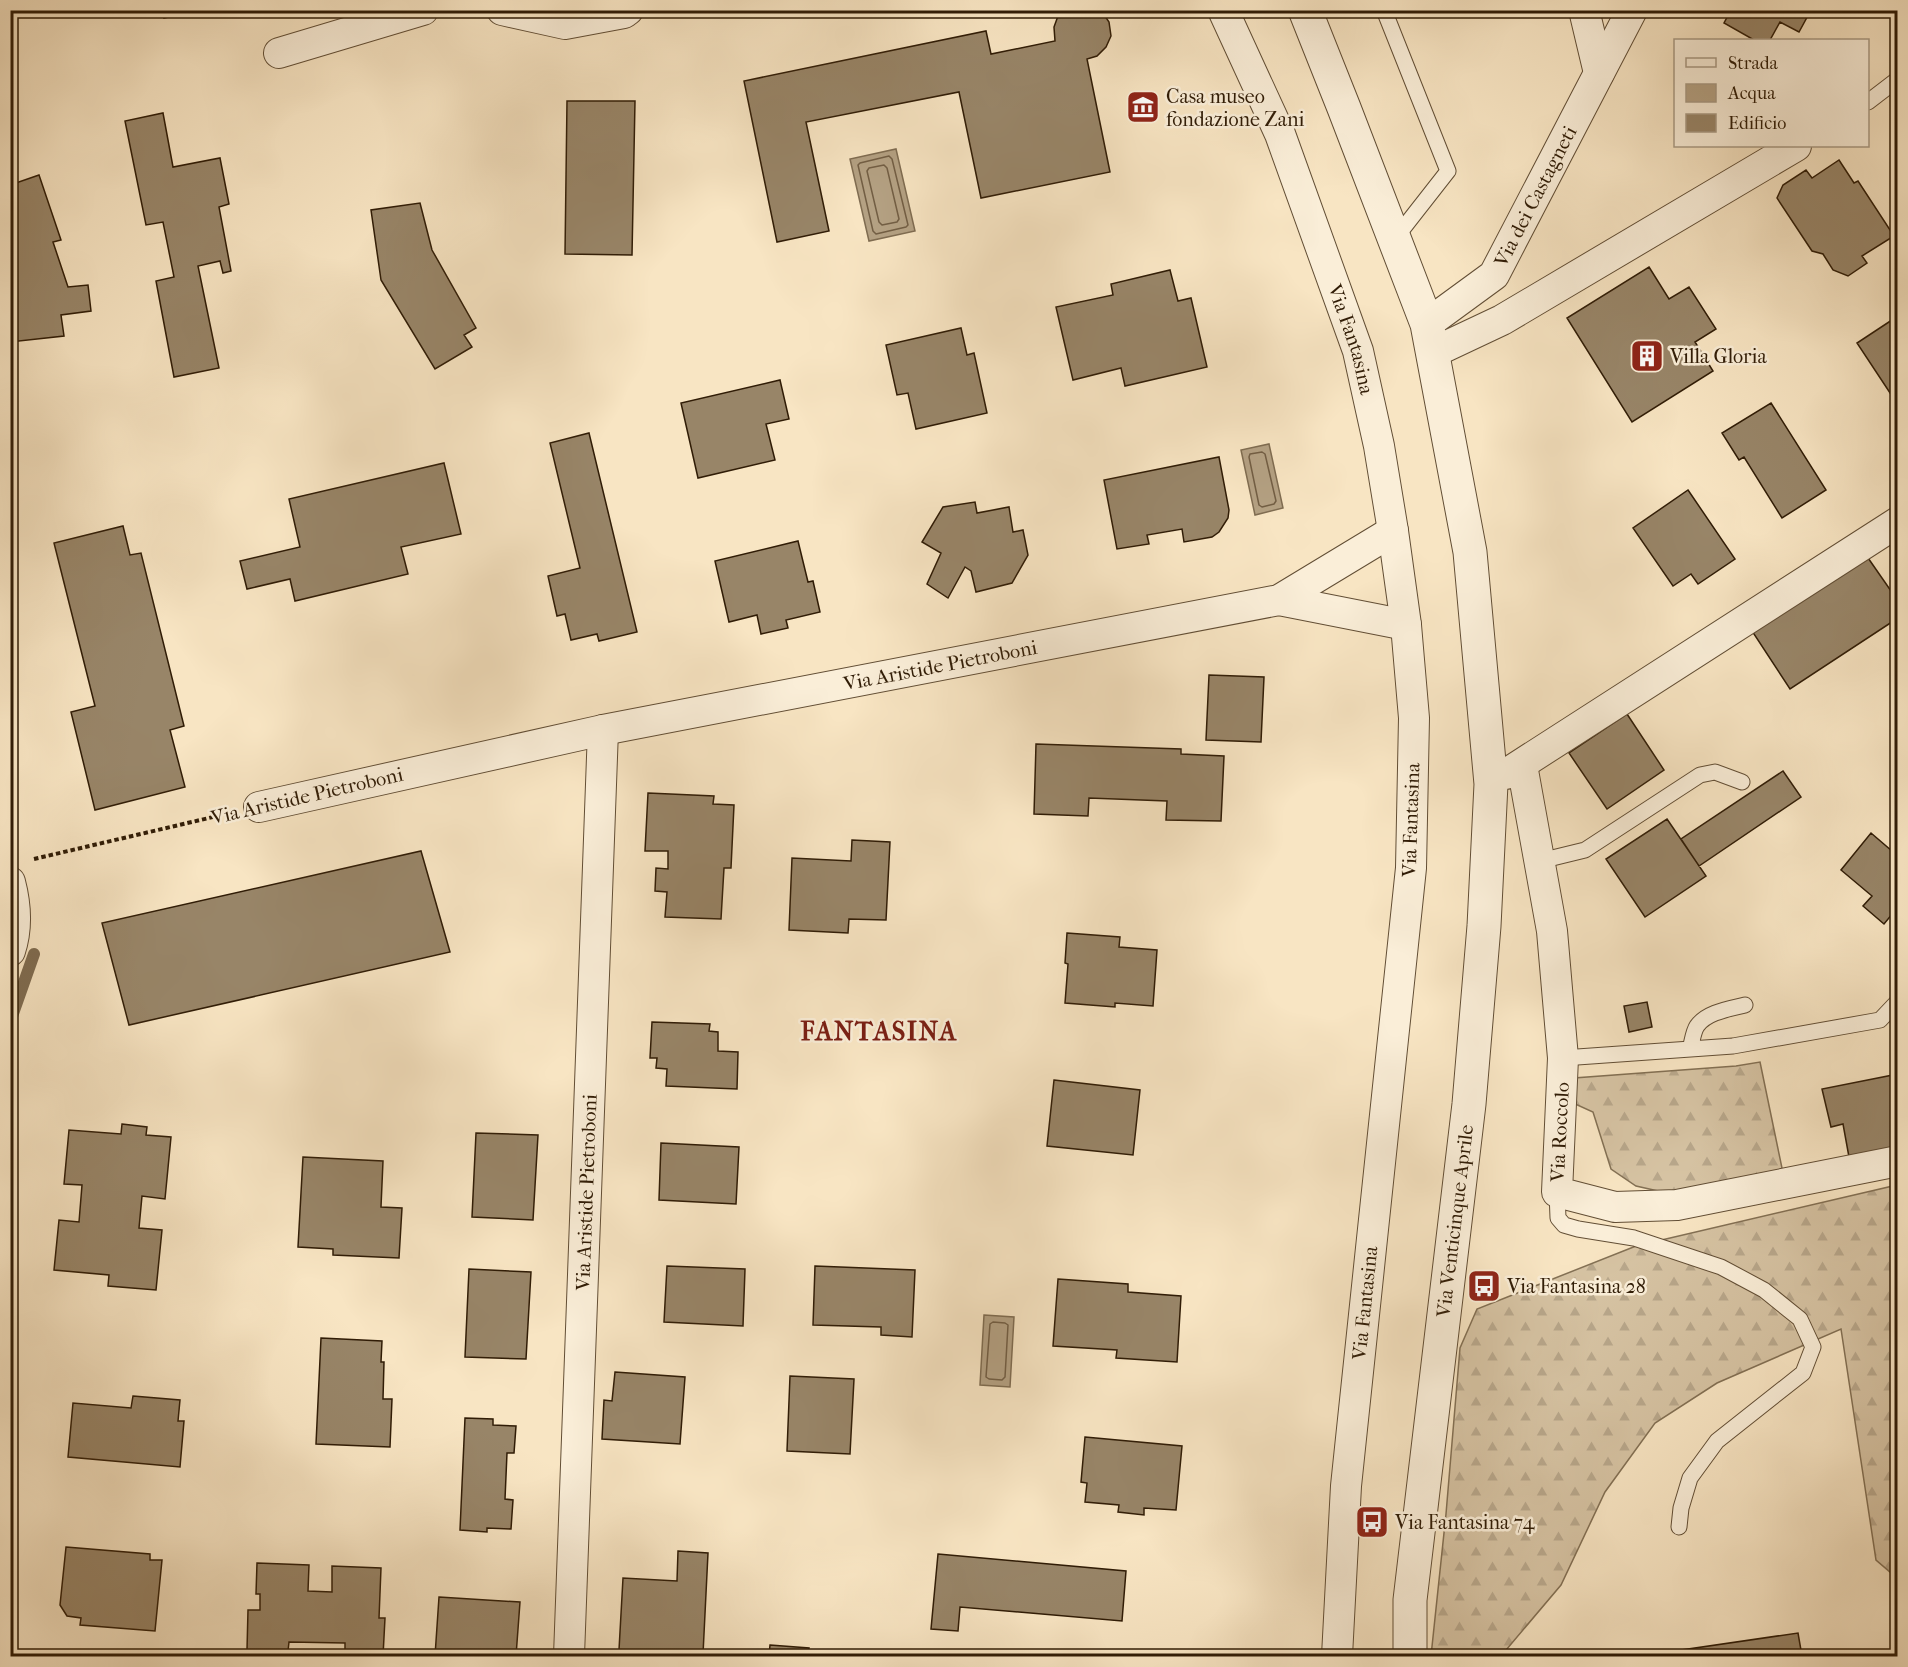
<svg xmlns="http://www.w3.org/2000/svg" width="1908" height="1667" font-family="'IM FELL French Canon',serif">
<defs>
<pattern id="forest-firs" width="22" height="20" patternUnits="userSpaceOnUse" patternTransform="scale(1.5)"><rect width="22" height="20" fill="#d6c3a3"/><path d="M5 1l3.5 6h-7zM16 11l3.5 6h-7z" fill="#b8a78b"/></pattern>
</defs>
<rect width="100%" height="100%" fill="#f8e5c3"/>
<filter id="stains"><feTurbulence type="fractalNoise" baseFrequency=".00333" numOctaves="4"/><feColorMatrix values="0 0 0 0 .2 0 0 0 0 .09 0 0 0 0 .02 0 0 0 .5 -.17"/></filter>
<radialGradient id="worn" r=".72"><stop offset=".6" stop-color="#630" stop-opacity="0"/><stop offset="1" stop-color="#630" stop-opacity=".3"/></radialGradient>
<path fill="url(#forest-firs)" stroke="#837054" stroke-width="1.5" d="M1760,1062L1783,1173L1667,1193L1636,1186L1611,1169L1593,1112L1573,1103L1574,1078L1736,1066Z
M1897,1185V1578L1876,1560L1841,1329L1717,1383L1655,1423L1605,1492L1561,1585L1501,1656H1431L1446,1514L1460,1348L1477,1309L1636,1246Z"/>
<path fill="#b4a183" stroke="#7f6c51" stroke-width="1.5" d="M896,149L915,231L869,241L850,159Z
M1269,444L1283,508L1255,515L1241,450Z
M984,1315L1014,1317L1010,1387L980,1385Z"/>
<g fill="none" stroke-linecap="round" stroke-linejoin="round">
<path stroke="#725e44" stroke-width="1.5" d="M889,156L892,159L908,225L906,227L876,234L873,231L858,165L860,163Z
M884,165L887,168L899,219L897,222L882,225L879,222L867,171L869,168Z
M1262,452L1265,454L1276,501L1274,504L1262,507L1259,505L1249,457L1250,454Z
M993,1322L1005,1323L1008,1325L1005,1377L1002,1380L989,1379L986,1377L990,1324Z"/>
<path stroke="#7f6c51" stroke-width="12" d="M10,1022L34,954"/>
</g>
<path fill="#988568" stroke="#301c06" stroke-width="1.5" d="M163,10H199L164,18Z
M1064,10H1101L1109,22L1111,36L1106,47L1097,56L1087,59L1110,172L981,198L959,92L806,122L829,231L777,242L744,81L986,31L991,54L1055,41L1054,27L1058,16Z
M1731,10H1811L1799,32L1780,22L1770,40H1754L1724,23Z
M567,101H635L632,255L565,254Z
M163,113L173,167L220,158L229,204L219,207L231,271L223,273L220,261L198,266L219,368L174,377L156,281L174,277L163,222L146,225L125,121Z
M1839,160L1854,183L1858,181L1894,236L1862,256L1867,263L1848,276L1833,270L1823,254L1812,251L1777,198L1783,185L1806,170L1812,178Z
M39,175L61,240L53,242L68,287L88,285L91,311L61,315L64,336L10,342V185Z
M420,203L432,250L476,328L464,335L472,347L435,369L381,280L371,210Z
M1649,267L1669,299L1689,287L1716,329L1695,342L1713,371L1632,422L1567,318Z
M1170,270L1178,301L1191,298L1207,367L1125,386L1121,368L1073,380L1056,307L1113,295L1111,284Z
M1898,316V405L1857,343Z
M961,328L967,355L974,353L987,413L916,429L908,393L897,395L886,345Z
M780,380L789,419L766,424L775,460L698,478L681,403Z
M1771,403L1826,490L1782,518L1744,457L1739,460L1722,433Z
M589,433L637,632L599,641L597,634L571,640L565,614L557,616L548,576L580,568L550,443Z
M1219,457L1229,510L1228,518L1219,532L1212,537L1184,542L1182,529L1147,535L1149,544L1117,549L1104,480Z
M444,463L461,534L401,547L408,574L295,601L290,579L247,589L240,561L300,547L289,499Z
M1688,490L1735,559L1698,584L1691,574L1673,586L1633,528Z
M975,502L977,513L1009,507L1013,532L1023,530L1028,555L1012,583L976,592L971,571L965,567L948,598L927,584L941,553L922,542L943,507Z
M123,526L130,555L141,553L184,726L170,730L185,787L95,810L71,712L95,706L54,543Z
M798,541L808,582L813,581L820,612L786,620L788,628L761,634L757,615L729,622L715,561Z
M1866,555L1898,601V618L1790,689L1752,631Z
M1209,675L1264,677L1261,742L1206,740Z
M1627,714L1664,770L1607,809L1569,753Z
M1036,744L1181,749V754L1224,756L1221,821L1166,820L1167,801L1089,798L1088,816L1034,814Z
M1783,771L1801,797L1699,866L1681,839Z
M648,793L714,796L713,804L734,805L731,868H724L721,919L665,917L667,892L655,891L656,868L668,869V851H645Z
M1667,819L1706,876L1645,917L1606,859Z
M1871,833L1892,851L1898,845V907L1884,924L1863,906L1872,896L1841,870Z
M852,840L890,842L886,920L849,919L848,933L789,930L792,858L851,861Z
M421,851L450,952L129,1025L102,923Z
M1067,933L1120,937L1119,947L1157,950L1153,1006L1115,1003V1007L1065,1003L1068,964L1065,963Z
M1647,1002L1652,1027L1629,1032L1624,1006Z
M652,1022L710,1024L709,1031L718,1032V1051L738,1052L737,1089L666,1086L667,1069L656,1068L657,1058H650Z
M1898,1074V1147L1849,1157L1843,1124L1831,1127L1822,1089Z
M1054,1080L1140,1090L1133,1155L1047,1146Z
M122,1124L147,1127L146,1135L171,1137L165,1199L142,1196L139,1228L162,1230L156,1290L108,1286L109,1275L54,1270L59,1220L79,1222L82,1185L64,1184L69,1130L121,1134Z
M476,1133L538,1135L533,1220L472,1217Z
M661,1143L739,1147L736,1204L659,1200Z
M303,1157L383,1161L381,1207L402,1208L399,1258L333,1255V1249L298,1247Z
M667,1266L745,1269L743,1326L664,1322Z
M815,1266L915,1270L912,1337L881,1335V1327L813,1325Z
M469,1269L531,1272L526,1359L465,1357Z
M1058,1279L1128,1284V1292L1181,1296L1177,1362L1116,1358L1117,1350L1053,1346Z
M321,1338L382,1341L381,1362H384L383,1399H392L390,1447L316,1444Z
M615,1372L685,1377L680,1444L602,1439L604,1400L612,1401Z
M790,1376L854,1379L850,1454L787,1451Z
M133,1396L180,1400L178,1421H184L180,1467L68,1457L73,1403L131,1408Z
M465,1418L493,1419V1425L516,1426L514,1453H507L505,1499L513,1500L511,1529L487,1528V1532L460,1530Z
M1085,1437L1182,1446L1176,1510L1144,1508V1515L1118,1512L1119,1505L1085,1502L1087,1483L1081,1482Z
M66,1547L150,1554V1560H162L155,1631L80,1625L81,1618L67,1616L60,1605Z
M678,1551L708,1553L703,1654L619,1650L623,1578L677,1581Z
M938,1554L1126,1571L1122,1621L960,1607L958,1631L931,1629Z
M257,1563L309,1565L308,1591L332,1592V1566L381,1568L379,1618H385L383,1656H345V1643L289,1642L288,1651L247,1650L248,1610H260V1594H256Z
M439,1597L520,1602L516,1656H435Z
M1798,1633L1802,1656H1640Z
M770,1645L809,1648L808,1656H769Z"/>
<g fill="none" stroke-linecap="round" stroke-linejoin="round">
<g stroke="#624e35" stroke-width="17">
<path id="service" d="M1384,10L1448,171L1394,240
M1868,102L1898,79
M1540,861L1585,850L1700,775L1715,772L1742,782
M1690,1049C1692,1043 1693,1032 1697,1026C1707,1012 1729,1009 1745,1005
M1563,1058L1733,1046L1880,1020L1898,1001
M1557,1192L1558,1218L1564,1225L1578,1229L1634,1238L1721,1267L1764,1290L1800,1319L1813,1347L1803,1373L1717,1441L1690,1478L1681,1508L1679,1527"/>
</g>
<g stroke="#624e35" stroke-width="32">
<g id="minor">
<path d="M502,10L565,24L624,13L628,10"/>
<path id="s1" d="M1223,10L1280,134L1358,351L1379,446L1393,531L1406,625L1414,718L1411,868L1346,1486L1337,1656"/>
<path d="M1584,10L1599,73"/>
<path d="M279,53L423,10"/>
<path id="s2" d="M1427,324L1494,275L1632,10"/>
<path d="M1432,353L1502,320L1796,146"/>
<path d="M1279,600L1406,625"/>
<path d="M1522,765L1552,931L1563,1058L1557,1192L1615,1207L1677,1205L1898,1161"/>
<path d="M1506,774L1898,522"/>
<path id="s3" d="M259,807L603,730L1279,600L1393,531"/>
<path d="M10,882C16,905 18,927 10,951"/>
<path id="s4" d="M569,1656L603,730"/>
</g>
</g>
<g stroke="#624e35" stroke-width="35">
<path id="tertiary" d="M1305,10L1344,108L1427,324L1470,552L1491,784L1484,926L1469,1104L1410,1600V1656"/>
</g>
<path stroke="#301c06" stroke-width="4" stroke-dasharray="4.5 3" stroke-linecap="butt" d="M34,859L226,814"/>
<use href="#service" stroke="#faeed8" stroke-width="15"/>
<use href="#minor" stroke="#faeed8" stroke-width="30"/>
<use href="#tertiary" stroke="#faeed8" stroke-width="33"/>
</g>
<defs>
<g id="museum-square" transform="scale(1.725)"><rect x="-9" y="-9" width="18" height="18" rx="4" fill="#8f2418" stroke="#faeed8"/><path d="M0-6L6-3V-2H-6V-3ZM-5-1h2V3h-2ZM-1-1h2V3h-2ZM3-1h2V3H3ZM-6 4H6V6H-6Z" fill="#fff"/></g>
<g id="building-square" transform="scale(1.725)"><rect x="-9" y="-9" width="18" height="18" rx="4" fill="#8f2418" stroke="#faeed8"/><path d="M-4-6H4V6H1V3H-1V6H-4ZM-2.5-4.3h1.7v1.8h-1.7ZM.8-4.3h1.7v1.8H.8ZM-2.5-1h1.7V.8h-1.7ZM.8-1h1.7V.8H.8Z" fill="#fff"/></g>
<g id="bus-square" transform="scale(1.725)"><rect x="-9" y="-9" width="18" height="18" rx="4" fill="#8f2418" stroke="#faeed8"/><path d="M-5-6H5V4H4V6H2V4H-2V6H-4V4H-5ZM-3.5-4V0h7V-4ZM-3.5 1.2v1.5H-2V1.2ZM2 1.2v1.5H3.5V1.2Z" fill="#fff"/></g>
</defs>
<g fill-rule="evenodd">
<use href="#museum-square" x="1143" y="107"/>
<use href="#building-square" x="1647" y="356"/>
<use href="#bus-square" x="1484" y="1286"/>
<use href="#bus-square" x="1372" y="1522"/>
</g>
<g text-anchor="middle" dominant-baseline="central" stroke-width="5" stroke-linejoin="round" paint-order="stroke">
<g font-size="20" fill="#301c06" stroke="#faeed8" text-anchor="start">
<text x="1166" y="96">Casa museo<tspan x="1166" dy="23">fondazione Zani</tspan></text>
<text x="1670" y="356">Villa Gloria</text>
<text x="1507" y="1286">Via Fantasina 28</text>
<text x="1395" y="1522">Via Fantasina 74</text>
</g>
<g font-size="20" fill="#301c06" stroke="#faeed8">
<text stroke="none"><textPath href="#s2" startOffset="172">Via dei Castagneti</textPath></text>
<text stroke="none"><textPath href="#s1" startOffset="354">Via Fantasina</textPath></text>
<text stroke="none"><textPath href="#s3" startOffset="696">Via Aristide Pietroboni</textPath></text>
<text transform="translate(307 796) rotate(-13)">Via Aristide Pietroboni</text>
<text transform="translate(1411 820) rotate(-88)">Via Fantasina</text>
<text transform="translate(1560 1132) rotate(-87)">Via Roccolo</text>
<text stroke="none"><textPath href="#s4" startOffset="464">Via Aristide Pietroboni</textPath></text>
<text transform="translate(1455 1221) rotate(-83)">Via Venticinque Aprile</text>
<text transform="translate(1365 1303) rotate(-84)">Via Fantasina</text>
</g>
<g font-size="26" font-weight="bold" letter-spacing="1.5" fill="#7a1f14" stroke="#faeed8">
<text x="879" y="1031">FANTASINA</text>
</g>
</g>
<rect width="1908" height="1667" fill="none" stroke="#f8e5c3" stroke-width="36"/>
<rect x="12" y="12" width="1884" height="1643" fill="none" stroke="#301c06" stroke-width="3"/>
<rect x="18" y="18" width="1872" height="1631" fill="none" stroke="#301c06" stroke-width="1.5"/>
<rect x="1674" y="39" width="195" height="108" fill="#faeed8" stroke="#a99a84" stroke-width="1.5"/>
<rect x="1686" y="58" width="30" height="9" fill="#faeed8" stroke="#a99a84" stroke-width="1.5"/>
<text x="1728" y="69" font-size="18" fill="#301c06">Strada</text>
<rect x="1686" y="84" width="30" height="18" fill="#b4a183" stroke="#a99a84" stroke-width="1.5"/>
<text x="1728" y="99" font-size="18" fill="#301c06">Acqua</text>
<rect x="1686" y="114" width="30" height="18" fill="#988568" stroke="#a99a84" stroke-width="1.5"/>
<text x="1728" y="129" font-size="18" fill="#301c06">Edificio</text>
<rect width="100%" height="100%" filter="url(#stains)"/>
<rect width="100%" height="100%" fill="url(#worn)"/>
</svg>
